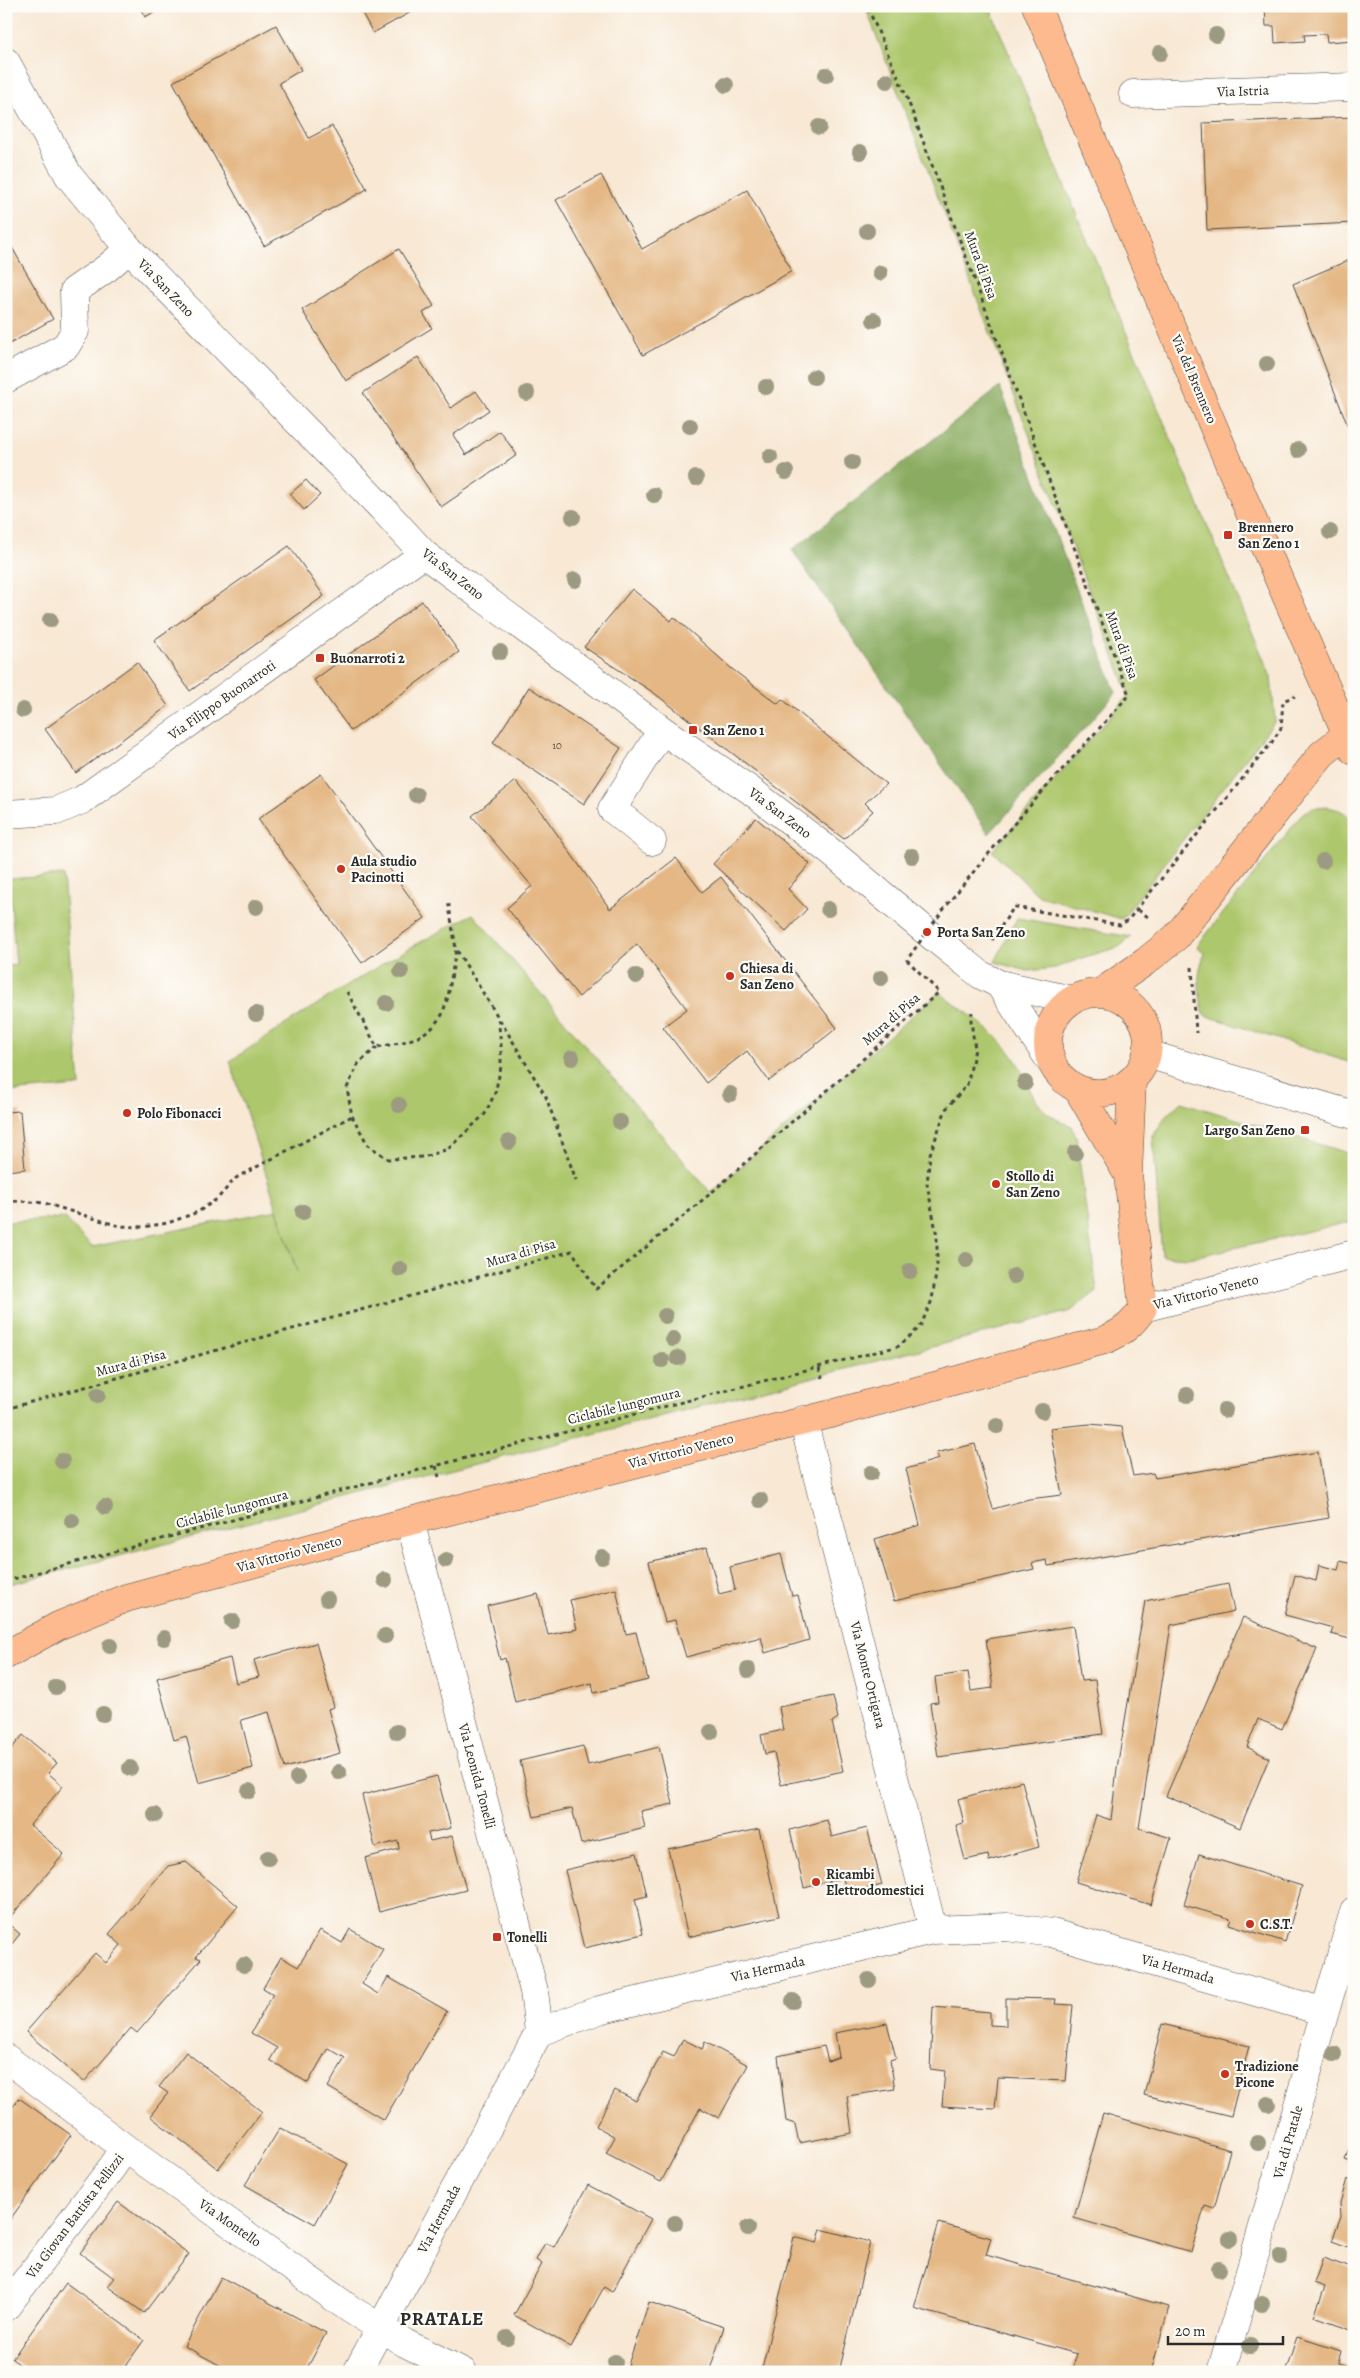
<svg xmlns="http://www.w3.org/2000/svg" width="1360" height="2378" font-family="Alegreya,serif">
<rect width="100%" height="100%" fill="#fdfcf7"/>
<filter id="ink" filterUnits="userSpaceOnUse"><feTurbulence type="fractalNoise" baseFrequency=".02" numOctaves="2"/><feDisplacementMap in="SourceGraphic" scale="10" xChannelSelector="R" yChannelSelector="G"/><feConvolveMatrix kernelMatrix="1 2 1 2 8 2 1 2 1" color-interpolation-filters="sRGB"/></filter>
<filter id="wash" filterUnits="userSpaceOnUse"><feTurbulence type="fractalNoise" baseFrequency=".0096" numOctaves="4" result="noise"/><feDisplacementMap in="SourceGraphic" scale="20" xChannelSelector="R" yChannelSelector="G"/><feGaussianBlur stdDeviation="1.12" result="paint"/><feColorMatrix in="noise" values="0 0 0 0 0 0 0 0 0 0 0 0 0 0 0 0 0 1.4 0 .05"/><feComposite in="paint" operator="in"/></filter>
<g filter="url(#wash)">
<rect width="100%" height="100%" fill="#f8e8d4"/>
<path fill="#adc76c" stroke="#6c794c" d="M865,6H989L1271,677L1275,721L1122,919L1039,896L992,851L1129,695Z
M1327,807C1339,809 1349,813 1354,824V1064L1204,1015C1199,993 1195,975 1205,954L1197,946L1304,812L1314,808Z
M63,875L80,1086L6,1092V966L16,965L9,879Z
M473,914L711,1193L939,992C961,1009 986,1025 1005,1046C1034,1078 1023,1109 1072,1126L1076,1136L1097,1291L1071,1311L6,1585V1222L64,1218L92,1247L277,1210L297,1272L230,1061C309,1009 388,957 473,914Z
M1017,918L1131,937L1119,947L1088,956L1055,968L1028,971L995,962Z
M1181,1102L1354,1155V1221L1189,1258L1162,1256L1153,1136L1165,1117Z"/>
<path fill="#8aac60" stroke="#5a6c46" d="M1000,387L1116,693L989,834L792,550Z"/>
<g id="blocks">
<path fill="#e4b784" d="M139,6H165L145,17Z
M358,6H422L373,33Z
M1265,6H1354V40L1327,42L1326,34L1304,35L1305,41L1275,43L1274,26H1266Z
M276,25L301,70L279,83L309,138L332,126L367,189L264,246L173,82Z
M1354,117V223L1207,230L1203,123Z
M601,175L642,249L747,190L792,271L643,355L556,200Z
M6,237L53,319L6,346Z
M399,249L434,306L423,313L432,328L346,381L302,310Z
M1354,258V442L1293,284Z
M418,357L451,408L476,391L489,410L453,435L466,455L500,431L517,455L441,507L363,393Z
M306,480L320,495L304,510L290,494Z
M289,546L324,596L190,691L154,640Z
M632,589L671,621L674,617L732,669L778,704L782,699L886,784L865,803L873,811L844,839L654,693L584,647Z
M422,601L459,652L351,731L314,680Z
M137,662L168,706L76,773L45,729Z
M529,687L621,748L584,804L493,743Z
M321,774L425,918L362,963L258,819Z
M516,781L545,817L610,909L676,858L702,892L721,877L837,1028L769,1081L747,1051L706,1083L663,1027L687,1009L637,944L579,997L507,908L532,886L472,816Z
M756,818L810,864L788,889L807,909L786,931L713,864Z
M20,1111L25,1169L6,1171V1112Z
M1090,1424L1122,1427L1133,1476L1153,1473L1155,1478L1318,1452L1329,1518L1048,1566L1047,1560L1032,1563L1034,1569L894,1601L875,1539L920,1525L906,1469L939,1459L936,1453L975,1444L993,1509L1029,1499L1062,1495L1050,1428Z
M707,1547L719,1594L735,1590L730,1567L781,1554L792,1596L798,1595L809,1640L765,1653L761,1637L686,1657L675,1620L665,1622L649,1562Z
M1340,1561L1354,1564V1640L1331,1634L1333,1628L1285,1615L1295,1575L1316,1581L1319,1565L1338,1570Z
M1228,1584L1234,1611L1171,1625L1139,1828L1171,1838L1151,1905L1076,1882L1096,1815L1111,1820L1117,1768L1145,1601Z
M616,1589L626,1634L636,1632L648,1680L594,1693L592,1683L515,1702L505,1658L500,1660L487,1606L538,1594L548,1635L577,1629L570,1600Z
M1243,1617L1317,1649L1282,1729L1258,1719L1247,1747L1269,1758L1240,1828L1166,1796Z
M1073,1626L1081,1681L1095,1680L1103,1734L938,1757L930,1703L938,1702L935,1677L968,1672L971,1691L993,1688L986,1639Z
M316,1643L334,1707L328,1709L340,1753L285,1768L269,1712L241,1720L253,1768L199,1783L186,1736L174,1740L157,1678L230,1658L236,1683L259,1677L254,1660Z
M833,1696L838,1718L832,1722L843,1771L781,1785L774,1752L765,1754L761,1735L783,1730L779,1707Z
M23,1735L57,1763L48,1773L63,1786L30,1825L64,1854L6,1922V1755Z
M583,1746L588,1765L659,1747L673,1804L641,1811L645,1828L581,1844L572,1808L534,1817L520,1761Z
M437,1776L451,1828L428,1833L430,1841L452,1836L466,1890L379,1912L365,1858L399,1849L398,1841L375,1847L362,1795Z
M1022,1781L1039,1847L989,1861L988,1855L965,1860L956,1825L964,1823L958,1799Z
M827,1820L832,1837L867,1828L882,1885L847,1894L843,1878L804,1888L790,1830Z
M759,1829L779,1916L688,1937L668,1849Z
M637,1853L647,1896L635,1899L643,1934L584,1948L565,1870Z
M1199,1854L1302,1886L1285,1942L1229,1924L1231,1919L1184,1905Z
M186,1862L238,1906L196,1957L201,1959L137,2033L131,2028L84,2082L26,2032L95,1953L106,1963L121,1945L109,1934L168,1866Z
M6,1922L20,1934L6,1951Z
M350,1929L383,1949L362,1984L378,1994L388,1977L447,2011L384,2120L328,2087L345,2058L328,2048L308,2083L270,2060L277,2048L251,2033L273,1994L263,1988L281,1957L298,1967L320,1930L342,1943Z
M1006,1998L1056,1999L1055,2004L1073,2005L1066,2081L998,2078L995,2109L942,2106L945,2071L930,2069L933,2007L990,2012V2025L1006,2026Z
M887,2023L896,2058L890,2060L895,2089L847,2096L852,2133L799,2143L795,2124L786,2121L778,2056L824,2046L828,2061L839,2057L835,2033Z
M1162,2024L1249,2046L1231,2116L1144,2095Z
M683,2039L702,2049L705,2042L748,2065L719,2118L700,2108L661,2182L606,2153L615,2137L596,2126L615,2090L636,2101L663,2052L674,2057Z
M186,2052L262,2112L218,2169L150,2116L168,2093L159,2087Z
M19,2098L71,2135L6,2225V2116Z
M1103,2113L1230,2150L1214,2209L1205,2206L1191,2252L1074,2218Z
M280,2128L348,2164L315,2224L245,2185Z
M1353,2136H1354V2163L1345,2160Z
M1347,2179L1354,2182V2249L1332,2241L1341,2217L1340,2203Z
M588,2185L651,2219L612,2292L604,2287L571,2347L514,2315L542,2264L536,2260L545,2243L554,2247Z
M118,2202L189,2254L144,2313L107,2286L114,2278L80,2253Z
M939,2223L991,2238L986,2255L1169,2307L1151,2372H1071L1077,2354L914,2308Z
M821,2229L870,2242L839,2372H761L794,2237L817,2243Z
M1323,2258L1354,2269V2330L1314,2316L1325,2287L1314,2283Z
M221,2277L326,2333L305,2372H223L225,2368L184,2346Z
M66,2283L144,2340L121,2372H30L12,2359Z
M649,2302L724,2327L710,2369L716,2372H649L628,2365Z
M1297,2337L1341,2351L1338,2363L1354,2368V2372H1285Z"/>
</g>
</g>
<g filter="url(#ink)">
<use href="#blocks" fill-opacity="0" stroke="#4a4744" stroke-width="1"/>
<g fill="none" stroke-linecap="round" stroke-linejoin="round">
<g stroke="#4a4744" stroke-width="29">
<path id="minor" d="M6,62L69,176L129,249L382,508L424,554L662,730L750,790L832,853L927,932L981,975L999,984L1072,1000
M1133,94L1354,87
M6,379L66,346L75,331L74,291L107,268L129,249
M6,814L56,811L82,800L424,554
M652,841L612,809L662,730
M999,984L1051,1062
M1147,1054L1354,1115
M1143,1308L1354,1254
M803,1420L933,1930
M410,1521L534,1991L539,2032
M6,2058L125,2148L350,2309L405,2343L463,2372
M6,2307L113,2166L125,2148
M357,2372L539,2032L599,2010L933,1930L1007,1927L1052,1933L1325,2012
M1221,2372L1354,1911"/>
</g>
<g stroke="#4a4744" stroke-width="29">
<path id="major" d="M1036,6L1252,518L1354,751
M1048 1043a50 50 0 1 1 100 0a50 50 0 1 1-100 0Z
M1100,993L1145,962L1176,937L1322,754L1346,735
M1078,1090L1128,1175
M6,1655L58,1626L126,1598L410,1521L831,1414L1105,1340C1123,1332 1133,1324 1143,1308L1128,1175L1132,1081"/>
</g>
<path stroke="#4a4744" stroke-width="3" stroke-dasharray="4 4" stroke-linecap="butt" d="M1138,910L1148,917
M992,940L1014,907L1120,925L1128,920L1272,742L1281,728L1283,701L1295,696
M1192,967L1196,1033
M347,992L377,1047L400,1043L418,1037L432,1028L442,1015L448,997L456,949L448,900
M500,1020L546,1097L576,1180
M377,1047L358,1064L347,1088L352,1116L368,1145L388,1159L424,1157L448,1149L485,1114L495,1093L501,1067V1045L498,1017L456,949
M6,1202L18,1201L44,1203L119,1226L143,1227L168,1223L198,1212L217,1199L236,1178L352,1116
M819,1368L822,1378
M436,1466L439,1477
M6,1581L392,1477L899,1346L920,1327L932,1300L937,1267V1236L927,1184L930,1154L946,1109L967,1085L975,1049L971,1021L972,1012"/>
<use href="#minor" stroke="#fff" stroke-width="28"/>
<use href="#major" stroke="#fcba8e" stroke-width="28"/>
<path stroke="#4a4744" stroke-width="3" stroke-dasharray="4 4" stroke-linecap="butt" d="M6,1409L572,1251L596,1289L711,1193L939,992L907,960C972,865 1053,781 1129,695L907,98L867,6"/>
</g>
<g fill="#9d9a82">
<circle cx="1216" cy="35" r="8"/>
<circle cx="1160" cy="53" r="8"/>
<circle cx="826" cy="75" r="8"/>
<circle cx="887" cy="81" r="8"/>
<circle cx="726" cy="85" r="8"/>
<circle cx="819" cy="127" r="8"/>
<circle cx="860" cy="152" r="8"/>
<circle cx="867" cy="231" r="8"/>
<circle cx="880" cy="273" r="8"/>
<circle cx="874" cy="320" r="8"/>
<circle cx="1267" cy="364" r="8"/>
<circle cx="814" cy="377" r="8"/>
<circle cx="766" cy="387" r="8"/>
<circle cx="527" cy="393" r="8"/>
<circle cx="690" cy="426" r="8"/>
<circle cx="1298" cy="450" r="8"/>
<circle cx="770" cy="457" r="8"/>
<circle cx="852" cy="462" r="8"/>
<circle cx="786" cy="472" r="8"/>
<circle cx="696" cy="478" r="8"/>
<circle cx="654" cy="495" r="8"/>
<circle cx="573" cy="517" r="8"/>
<circle cx="1330" cy="532" r="8"/>
<circle cx="575" cy="580" r="8"/>
<circle cx="50" cy="620" r="8"/>
<circle cx="500" cy="652" r="8"/>
<circle cx="23" cy="710" r="8"/>
<circle cx="416" cy="795" r="8"/>
<circle cx="912" cy="856" r="8"/>
<circle cx="1323" cy="861" r="8"/>
<circle cx="256" cy="907" r="8"/>
<circle cx="828" cy="909" r="8"/>
<circle cx="401" cy="971" r="8"/>
<circle cx="636" cy="976" r="8"/>
<circle cx="881" cy="978" r="8"/>
<circle cx="386" cy="1003" r="8"/>
<circle cx="256" cy="1014" r="8"/>
<circle cx="572" cy="1058" r="8"/>
<circle cx="1025" cy="1083" r="8"/>
<circle cx="730" cy="1094" r="8"/>
<circle cx="399" cy="1105" r="8"/>
<circle cx="620" cy="1122" r="8"/>
<circle cx="509" cy="1142" r="8"/>
<circle cx="1075" cy="1153" r="8"/>
<circle cx="303" cy="1212" r="8"/>
<circle cx="966" cy="1260" r="8"/>
<circle cx="400" cy="1269" r="8"/>
<circle cx="910" cy="1271" r="8"/>
<circle cx="1014" cy="1276" r="8"/>
<circle cx="665" cy="1316" r="8"/>
<circle cx="673" cy="1339" r="8"/>
<circle cx="678" cy="1358" r="8"/>
<circle cx="662" cy="1360" r="8"/>
<circle cx="98" cy="1395" r="8"/>
<circle cx="1187" cy="1395" r="8"/>
<circle cx="1225" cy="1410" r="8"/>
<circle cx="1042" cy="1411" r="8"/>
<circle cx="997" cy="1426" r="8"/>
<circle cx="62" cy="1461" r="8"/>
<circle cx="871" cy="1473" r="8"/>
<circle cx="760" cy="1500" r="8"/>
<circle cx="105" cy="1507" r="8"/>
<circle cx="72" cy="1521" r="8"/>
<circle cx="602" cy="1557" r="8"/>
<circle cx="446" cy="1560" r="8"/>
<circle cx="385" cy="1580" r="8"/>
<circle cx="327" cy="1599" r="8"/>
<circle cx="232" cy="1621" r="8"/>
<circle cx="385" cy="1636" r="8"/>
<circle cx="164" cy="1638" r="8"/>
<circle cx="110" cy="1646" r="8"/>
<circle cx="748" cy="1670" r="8"/>
<circle cx="56" cy="1687" r="8"/>
<circle cx="103" cy="1714" r="8"/>
<circle cx="397" cy="1732" r="8"/>
<circle cx="711" cy="1732" r="8"/>
<circle cx="130" cy="1768" r="8"/>
<circle cx="339" cy="1772" r="8"/>
<circle cx="297" cy="1778" r="8"/>
<circle cx="249" cy="1791" r="8"/>
<circle cx="155" cy="1815" r="8"/>
<circle cx="268" cy="1858" r="8"/>
<circle cx="244" cy="1965" r="8"/>
<circle cx="869" cy="1980" r="8"/>
<circle cx="793" cy="2001" r="8"/>
<circle cx="1334" cy="2054" r="8"/>
<circle cx="1268" cy="2104" r="8"/>
<circle cx="1258" cy="2143" r="8"/>
<circle cx="675" cy="2223" r="8"/>
<circle cx="748" cy="2228" r="8"/>
<circle cx="1230" cy="2239" r="8"/>
<circle cx="1280" cy="2257" r="8"/>
<circle cx="1219" cy="2269" r="8"/>
<circle cx="1262" cy="2304" r="8"/>
<circle cx="507" cy="2338" r="8"/>
<circle cx="1250" cy="2346" r="8"/>
<circle cx="615" cy="2362" r="8"/>
</g>
</g>
<g fill="#c8321e" stroke="#fdfcf7" stroke-width="2">
<rect x="1223" y="530" width="10" height="10" rx="2.5"/>
<rect x="315" y="653" width="10" height="10" rx="2.5"/>
<rect x="688" y="725" width="10" height="10" rx="2.5"/>
<circle cx="341" cy="869" r="5"/>
<circle cx="927" cy="932" r="5"/>
<circle cx="730" cy="976" r="5"/>
<circle cx="127" cy="1113" r="5"/>
<rect x="1300" y="1125" width="10" height="10" rx="2.5"/>
<circle cx="996" cy="1184" r="5"/>
<circle cx="816" cy="1882" r="5"/>
<circle cx="1250" cy="1924" r="5"/>
<rect x="492" y="1932" width="10" height="10" rx="2.5"/>
<circle cx="1225" cy="2074" r="5"/>
</g>
<g text-anchor="middle" dominant-baseline="central" stroke-width="4.5" stroke-linejoin="round" paint-order="stroke">
<g font-size="11" fill="#594e41">
<text x="557" y="745">10</text>
</g>
<g font-size="14" fill="#2b2b2b" stroke="#fdfcf7">
<text transform="translate(1243 91) rotate(-2)">Via Istria</text>
<text transform="translate(981 265) rotate(70)">Mura di Pisa</text>
<text transform="translate(166 288) rotate(46)">Via San Zeno</text>
<text transform="translate(1194 379) rotate(67)">Via del Brennero</text>
<text transform="translate(453 574) rotate(38)">Via San Zeno</text>
<text transform="translate(1122 645) rotate(70)">Mura di Pisa</text>
<text transform="translate(222 700) rotate(-35)">Via Filippo Buonarroti</text>
<text transform="translate(780 813) rotate(37)">Via San Zeno</text>
<text transform="translate(891 1019) rotate(-41)">Mura di Pisa</text>
<text transform="translate(521 1253) rotate(-16)">Mura di Pisa</text>
<text transform="translate(1206 1292) rotate(-14)">Via Vittorio Veneto</text>
<text transform="translate(131 1363) rotate(-15)">Mura di Pisa</text>
<text transform="translate(624 1406) rotate(-14)">Ciclabile lungomura</text>
<text transform="translate(681 1451) rotate(-14)">Via Vittorio Veneto</text>
<text transform="translate(232 1509) rotate(-15)">Ciclabile lungomura</text>
<text transform="translate(289 1554) rotate(-15)">Via Vittorio Veneto</text>
<text transform="translate(868 1675) rotate(76)">Via Monte Ortigara</text>
<text transform="translate(477 1776) rotate(75)">Via Leonida Tonelli</text>
<text transform="translate(768 1969) rotate(-13)">Via Hermada</text>
<text transform="translate(1178 1969) rotate(16)">Via Hermada</text>
<text transform="translate(1288 2142) rotate(-74)">Via di Pratale</text>
<text transform="translate(75 2216) rotate(-53)">Via Giovan Battista Pellizzi</text>
<text transform="translate(439 2219) rotate(-62)">Via Hermada</text>
<text transform="translate(230 2223) rotate(35)">Via Montello</text>
</g>
<g font-size="14" font-weight="bold" fill="#2b2b2b" stroke="#fdfcf7" text-anchor="start">
<text x="1238" y="527">Brennero<tspan x="1238" dy="16">San Zeno 1</tspan></text>
<text x="330" y="658">Buonarroti 2</text>
<text x="703" y="730">San Zeno 1</text>
<text x="351" y="861">Aula studio<tspan x="351" dy="16">Pacinotti</tspan></text>
<text x="937" y="932">Porta San Zeno</text>
<text x="740" y="968">Chiesa di<tspan x="740" dy="16">San Zeno</tspan></text>
<text x="137" y="1113">Polo Fibonacci</text>
<text x="1295" y="1130" text-anchor="end">Largo San Zeno</text>
<text x="1006" y="1176">Stollo di<tspan x="1006" dy="16">San Zeno</tspan></text>
<text x="826" y="1874">Ricambi<tspan x="826" dy="16">Elettrodomestici</tspan></text>
<text x="1260" y="1924">C.S.T.</text>
<text x="507" y="1937">Tonelli</text>
<text x="1235" y="2066">Tradizione<tspan x="1235" dy="16">Picone</tspan></text>
</g>
<g font-size="19" font-weight="bold" letter-spacing="1" fill="#2b2b2b" stroke="#fdfcf7">
<text x="442" y="2319">PRATALE</text>
</g>
</g>
<rect width="1360" height="2378" fill="none" stroke="#fdfcf7" stroke-width="25"/>
<path d="M1168 2336v8h115v-8" fill="none" stroke="#2b2b2b" stroke-width="2.5"/>
<text x="1175" y="2336" font-size="15" fill="#2b2b2b" stroke="#fdfcf7" stroke-width="4" paint-order="stroke">20 m</text>
</svg>
